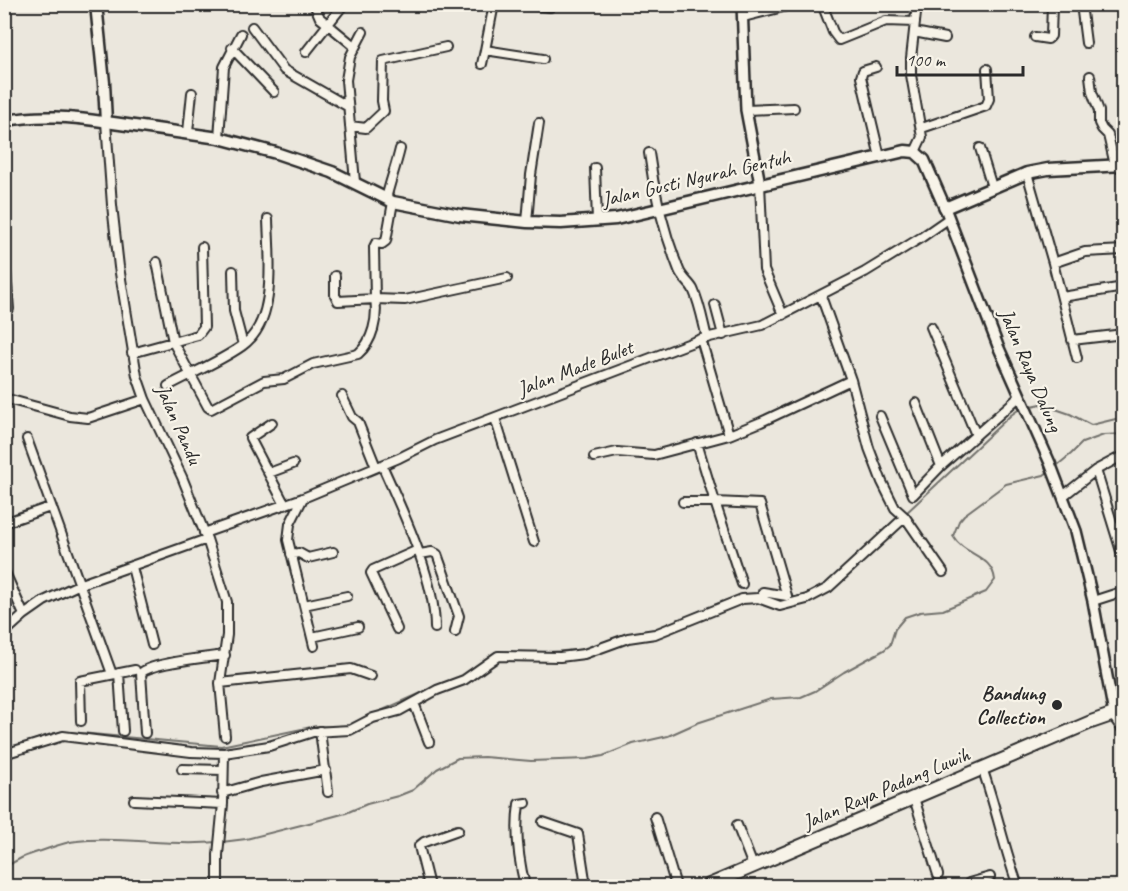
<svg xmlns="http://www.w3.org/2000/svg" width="1128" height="891" font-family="Caveat,sans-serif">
<rect width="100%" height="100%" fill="#ebe7dd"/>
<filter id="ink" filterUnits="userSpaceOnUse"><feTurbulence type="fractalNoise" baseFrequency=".0167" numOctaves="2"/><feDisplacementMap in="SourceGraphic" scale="12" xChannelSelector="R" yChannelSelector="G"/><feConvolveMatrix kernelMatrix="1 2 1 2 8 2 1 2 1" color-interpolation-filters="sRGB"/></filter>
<g filter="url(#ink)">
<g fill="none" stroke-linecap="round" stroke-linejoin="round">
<path stroke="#72716c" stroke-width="2" d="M1027,407L1041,404L1070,414L1091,425L1124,417
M1054,468L1071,454L1082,443L1104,435L1124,434
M904,515L1011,415L1021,408
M764,596L772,598L778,602
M539,653L588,649
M374,714L437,686
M17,746L54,733L70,732L221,746L316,726L334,727
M222,842L246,839L309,823L346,813L367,804L398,796L413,790L437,769L458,758L484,757L531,761L587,759L603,756L633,744L668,736L697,723L771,699L801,697L815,691L844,672L884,650L890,645L895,629L905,617L920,612L943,610L986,592L995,580C992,554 964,556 953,536L959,521L964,515L1006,484L1044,475L1049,471
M4,869C16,859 27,855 41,851C53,847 65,842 77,841C123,836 170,847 216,842"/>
<g stroke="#2b2b2b" stroke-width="12">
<path id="minor" d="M314,4L320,18L354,46
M494,4L485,50L543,59
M524,4L550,7
M822,4L833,32L839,40L886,21L915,22
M1081,4L1086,43
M743,17L795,4
M252,27L284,70L347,106
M914,32L945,38
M1035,37L1048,39L1051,36L1052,4
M232,48L274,92
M306,52L344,4
M482,64L485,50
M876,67L863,71L861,77L880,157
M1090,76L1092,92L1099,111V123L1102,129L1108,135L1115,165
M746,110L794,108
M106,122L112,205L119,267L137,376L145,399L182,477L207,539L227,602V635L220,683L225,736
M350,126L366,128L384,111L382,101L383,61L446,47
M922,128L986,106L989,99L987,69
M188,132L192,93
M219,138L224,67L241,34
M980,148L992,187
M915,152L922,137L911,75V58L917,4
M649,153C654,193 664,232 679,270C682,278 689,282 693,289C700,304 703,322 707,338
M595,168L597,220
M1027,173L1053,263L1077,358
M355,182L346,80L350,57L363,32
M760,184L764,270L783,315
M386,199C390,182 396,166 400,149
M393,202L386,241L382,244L376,243L374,247L375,299L405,300L507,278
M527,222L531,175L539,123
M4,246L9,309
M157,262L173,342L208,407L211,409L264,381L284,379L313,364L358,354C373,341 378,318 375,299L338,301L335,295V276
M1053,263L1085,252L1124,250
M233,271L234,311L243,345
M821,296L851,380L869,448L882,482L895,508L905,517L943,572
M1062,297L1124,287
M715,305L723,335
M931,327L976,435
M701,339L729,435
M1072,340L1124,334
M132,353L198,335L204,327L202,247
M168,386C192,373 219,362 242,346C278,321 269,258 268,219
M342,396L352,417L358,422L376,467
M4,398L70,416L88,418L145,399
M916,403L941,466
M880,416L913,495L941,466L1019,397
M495,418L534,542
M272,423L250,438L285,505
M27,439L112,674
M697,443L715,502L760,504L787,596L763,592
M594,457L617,452L654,455L729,435L761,422L851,380
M382,465C402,510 435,578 435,628
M1096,470L1124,561
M269,473L293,464
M1063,496L1096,470L1124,455
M303,498L290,524L288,540L314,646
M683,502H715L742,584
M4,523L50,507
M204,533L303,498L399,458L435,440L648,359L701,339L762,325L865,272L922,237L948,219
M291,554L299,553L308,558L333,552
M420,554L432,552L437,554L459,616L455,632
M132,567L152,645
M4,570L24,615
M1093,601L1124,591
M304,605L347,596
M397,629L371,573L373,570L418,550
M4,633L24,615L44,601L78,585L207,539
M312,637L358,627
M119,673L123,731
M220,683L351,669L371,676
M414,703L429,742
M81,721L80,681L135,670
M320,731L328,792
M145,733L141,673C150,663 209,657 225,655
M4,754L63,736L191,752L224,753L269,746L313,732L350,730L373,718L399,711L437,690L464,680L498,656L560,657L584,654L628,638L655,634L742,599L758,598L780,606L807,599L828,588L905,517
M982,768C996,807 1004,848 1018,886
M182,769L223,770
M222,793L261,782L326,770
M914,798L938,875
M134,800L223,804
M655,817L676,886
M543,822L578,834L586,886
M737,825L753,866
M218,886V855L223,804L224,753
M429,886L419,846L424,842L458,830
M525,886C519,861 515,830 519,804L526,803
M968,886L969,883L990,877"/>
</g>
<g stroke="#2b2b2b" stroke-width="14">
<path id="tertiary" d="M742,4L746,110L760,184
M4,121C39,114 72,117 106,122
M945,208L998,346L1050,463L1076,531L1093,601L1114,714"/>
</g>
<g stroke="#2b2b2b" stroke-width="15">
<path id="secondary" d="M96,4L104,83L106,122L219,138L276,153L332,172L393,202L460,215L527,222L561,223L616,219L905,151L915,152L924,160L945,208L1027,173L1048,169L1124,165"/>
</g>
<g stroke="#2b2b2b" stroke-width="16">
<path id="primary" d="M707,886L1091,722L1114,714L1124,728"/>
</g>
<use href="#minor" stroke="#f7f3e8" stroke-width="8"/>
<use href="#tertiary" stroke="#f7f3e8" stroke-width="9"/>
<use href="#secondary" stroke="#f7f3e8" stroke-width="10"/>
<use href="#primary" stroke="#f7f3e8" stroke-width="12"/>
</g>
</g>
<circle fill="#2b2b2b" stroke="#f7f3e8" stroke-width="2" cx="1057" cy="705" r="6"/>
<g text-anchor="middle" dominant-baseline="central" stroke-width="4.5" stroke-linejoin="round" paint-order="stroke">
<g font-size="21" fill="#2b2b2b" stroke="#f7f3e8">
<text transform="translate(696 178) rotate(-13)">Jalan Gusti Ngurah Gentuh</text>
<text transform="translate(575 368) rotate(-21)">Jalan Made Bulet</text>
<text transform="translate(1031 370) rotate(67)">Jalan Raya Dalung</text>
<text transform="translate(179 424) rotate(66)">Jalan Pandu</text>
<text transform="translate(886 788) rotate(-23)">Jalan Raya Padang Luwih</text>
</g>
<g font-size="21" font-weight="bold" fill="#2b2b2b" stroke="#f7f3e8" text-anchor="end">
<text x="1045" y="693">Bandung<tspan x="1045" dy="24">Collection</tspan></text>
</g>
</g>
<rect width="1128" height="891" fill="none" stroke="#f7f3e8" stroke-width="24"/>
<rect x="12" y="12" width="1104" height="867" fill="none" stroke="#2b2b2b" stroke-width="2" filter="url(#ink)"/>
<path d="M897 66v9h126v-9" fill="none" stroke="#2b2b2b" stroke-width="3"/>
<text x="906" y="66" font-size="18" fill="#2b2b2b" stroke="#f7f3e8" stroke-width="4.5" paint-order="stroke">100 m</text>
</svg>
